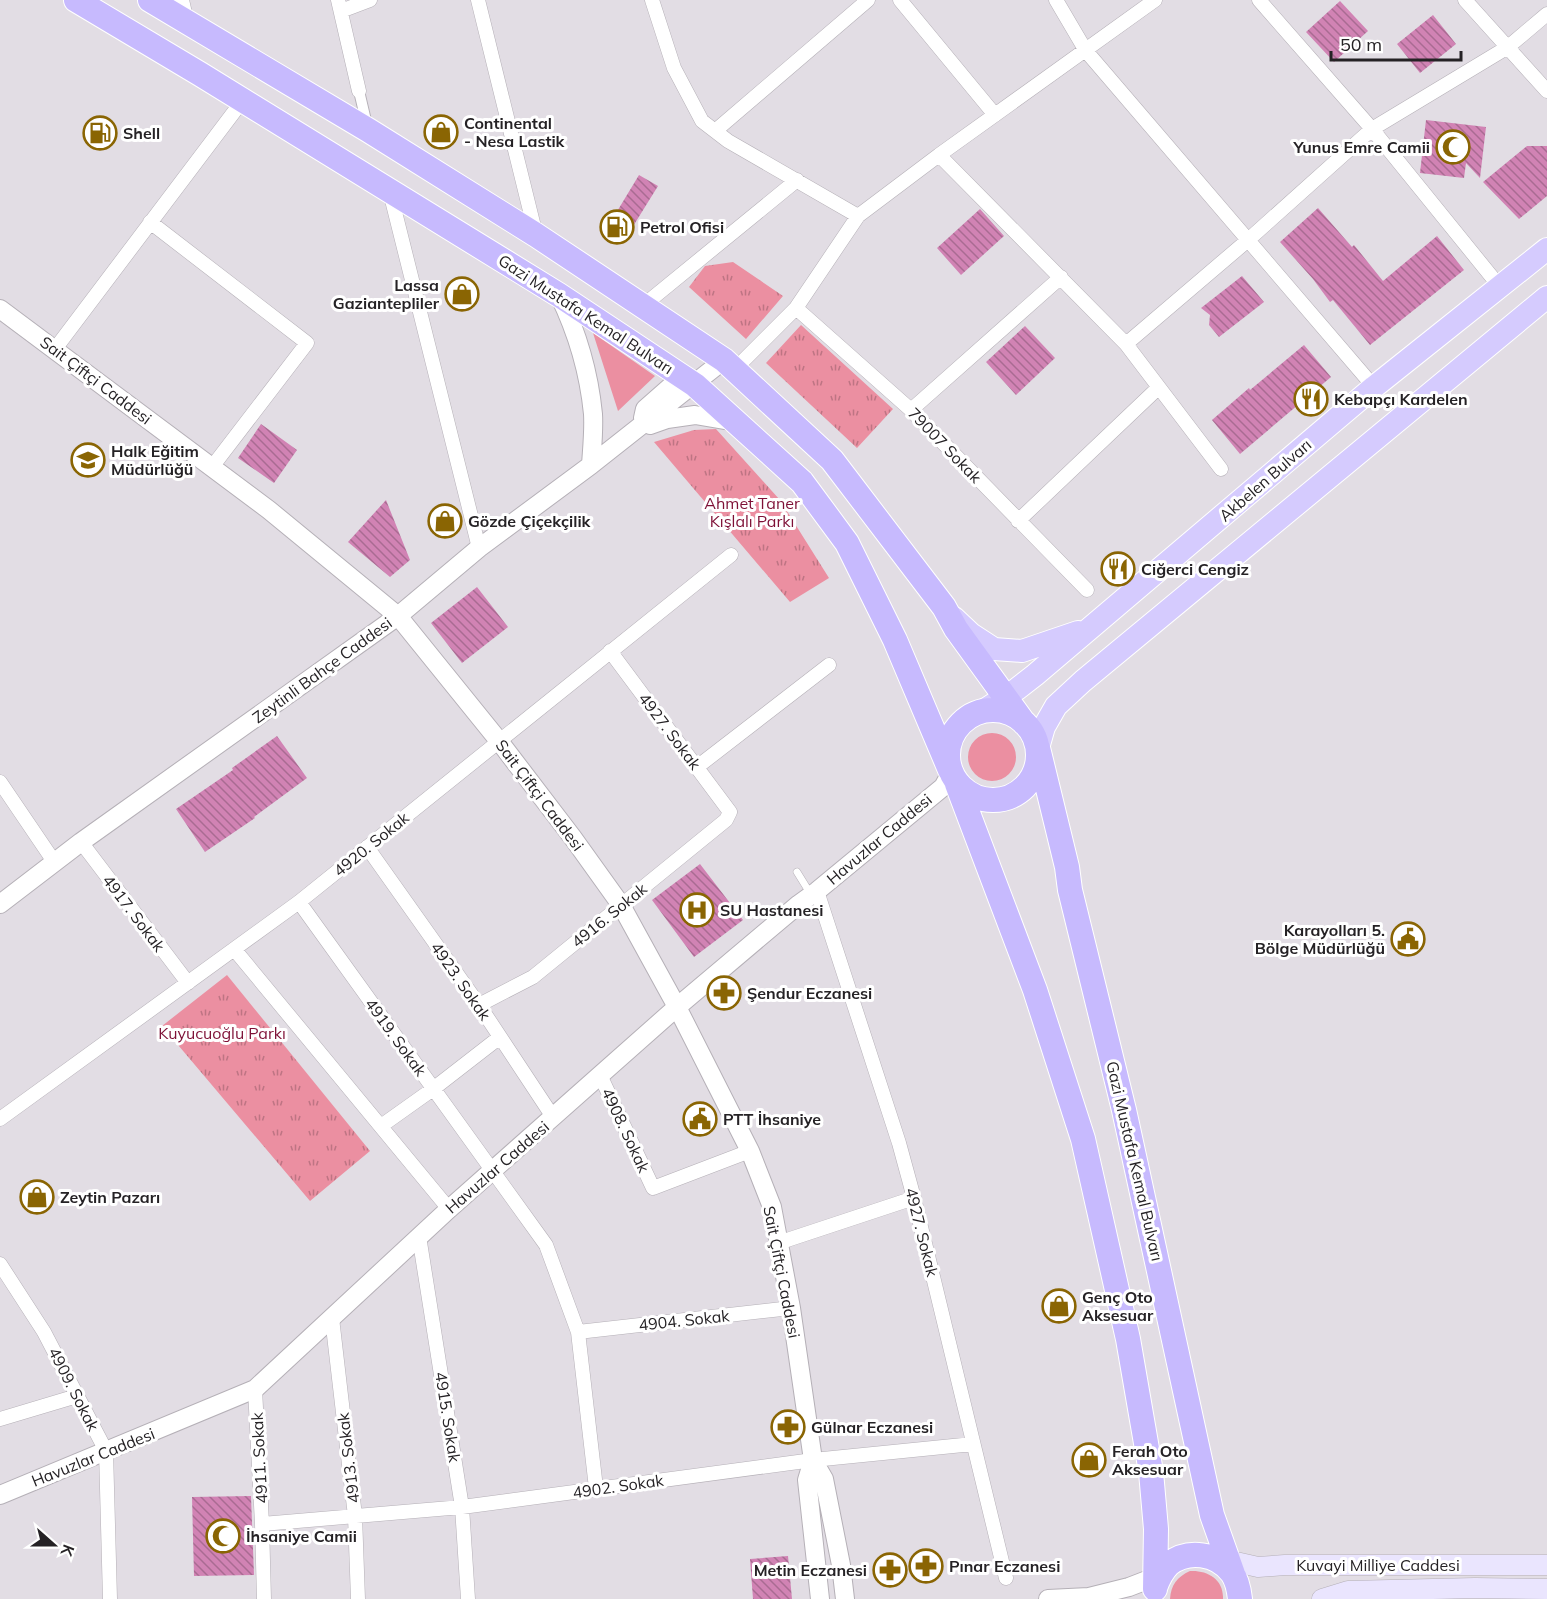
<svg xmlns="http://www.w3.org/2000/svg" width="1547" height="1599" font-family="Mulish,sans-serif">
<defs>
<pattern id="park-tufts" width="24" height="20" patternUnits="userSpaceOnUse" patternTransform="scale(1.5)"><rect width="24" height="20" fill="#eb8fa1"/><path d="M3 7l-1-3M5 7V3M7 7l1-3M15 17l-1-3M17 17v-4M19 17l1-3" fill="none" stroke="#be7483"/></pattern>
<pattern id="building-back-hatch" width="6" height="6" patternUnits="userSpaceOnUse" patternTransform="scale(1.5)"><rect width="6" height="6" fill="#d183b4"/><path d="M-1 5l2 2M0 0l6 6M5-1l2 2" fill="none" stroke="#a96b92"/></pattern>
</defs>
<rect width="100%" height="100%" fill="#e2dde4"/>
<path fill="#eb8fa1" d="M593,333L655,376L618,411Z
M968 757a24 24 0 1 1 48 0a24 24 0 1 1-48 0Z
M1190,1571C1207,1570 1224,1579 1223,1599H1170C1171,1585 1177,1577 1190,1571Z"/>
<path fill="url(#park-tufts)" d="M733,262L783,296L746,339L689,287L705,266Z
M801,325L893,409L857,448L766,363Z
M716,429L780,500L829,578L790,602L654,442L694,430Z
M227,975L370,1151L310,1201L162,1026Z"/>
<path fill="url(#building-back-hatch)" d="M1340,1L1368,31L1334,62L1306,32Z
M1433,15L1456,44L1420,73L1397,44Z
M1426,120L1486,127L1480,178L1466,163L1464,178L1420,173Z
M1527,146H1547V196L1519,219L1483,182Z
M639,175L658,186L622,244L604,233Z
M1318,208L1352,247L1354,245L1383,281L1437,236L1464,270L1370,345L1333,300L1330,302L1313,279L1280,242Z
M980,209L1004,236L961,275L937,248Z
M1242,276L1264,302L1219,337L1209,325L1210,315L1201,308Z
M1025,326L1055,358L1016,395L986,362Z
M1304,345L1331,377L1240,454L1212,420L1249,388L1250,390Z
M261,424L297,450L274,483L238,458Z
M386,500L410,560L390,577L348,542Z
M477,587L508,627L462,663L431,623Z
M277,736L307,778L254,817L255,818L205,852L176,809L233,770L232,768Z
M700,864L743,920L694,957L652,900Z
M251,1496L254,1575L194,1576L192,1497Z
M788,1556L792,1599H753L750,1559Z"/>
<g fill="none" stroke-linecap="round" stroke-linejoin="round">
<g stroke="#b5b0b7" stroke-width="8">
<path id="service" d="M797,872L810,893"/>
</g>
<g stroke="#b5b0b7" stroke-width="12">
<path id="pedestrian" d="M359,91L367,125"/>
</g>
<g stroke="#b5b0b7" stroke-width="15">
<path id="minor" d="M182,0L187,22
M338,0L359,91
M478,0L536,235
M652,0L674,68L702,121L728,141L858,216
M900,0L995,115
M1056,0L1086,51L1374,387
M1259,0L1372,129L1500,287
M1465,0L1547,91
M341,11L370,0
M715,131L868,0
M939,155L1126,344L1221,469
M390,192L479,548
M150,222L307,343L212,467
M644,305L797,180
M796,308L911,410L1087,590
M1126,344L1248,240L1372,129L1508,47L1547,14
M55,349L243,100
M735,369L796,308L858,216L939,155L1155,0
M911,410L1061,277
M1018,521L1158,388
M697,767L829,665
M0,782L55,863
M81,842L188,983
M367,847L479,1005L553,1117
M817,891L899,1143L914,1198L1006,1578
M299,902L546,1245L578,1332L596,1488
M234,949L449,1209
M479,1005L533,977L726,820L730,812L610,651
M600,1075L653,1188L750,1151
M0,1119L299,902L731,555
M381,1126L433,1089L500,1037
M419,1236L462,1507L468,1599
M778,1243L914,1198
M0,1264L44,1332L106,1451L110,1599
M332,1318L355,1516L358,1599
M578,1332L791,1308
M255,1389L262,1524L264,1599
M0,1419L77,1396
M262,1524L462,1507L813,1460L973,1444"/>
</g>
<g stroke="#b5b0b7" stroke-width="20">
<path id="tertiary" d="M559,295C577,332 589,373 593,414C594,431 592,449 591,465
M0,309L269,510L398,616L499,741L573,838L621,905L677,1007L750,1151L772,1207L791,1308L813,1460L824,1479L841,1565L845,1599
M643,418L645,409L670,387L695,385
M650,425L667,419L695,415L736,422
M0,904L81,842L398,616L479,548L591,465L724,360
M813,1460L807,1480L820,1599
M0,1495L255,1389L449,1209L677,1007L799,904L817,891L943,787L948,778L950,770
M1048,1599L1089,1597L1129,1587L1160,1575"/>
</g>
<g stroke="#b5b0b7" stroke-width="21">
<path id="secondary" d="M1218,1558L1258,1567L1285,1565H1547
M1322,1599L1348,1591L1475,1588L1547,1589"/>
</g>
<g stroke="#fff" stroke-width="24">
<path id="primary" d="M954,618L971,634L994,649L1022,651L1078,632
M983,711L1017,689L1035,675L1374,387L1547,249
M1038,748L1044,727L1056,706L1083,681L1547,297"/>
</g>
<g stroke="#fff" stroke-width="26">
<path id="trunk" d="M76,0L200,74L559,295L695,385L802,482L847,543L895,640L950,770
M150,0L368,130L536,235L724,360L832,460L944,607L956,629L1024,723
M948 755a45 45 0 1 1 90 0a45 45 0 1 1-90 0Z
M1038,748L1067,867L1070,890L1124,1110L1212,1515L1233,1574
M957,784L1035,990L1083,1139L1128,1339L1151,1472L1156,1529L1155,1589
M1155,1588C1158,1579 1162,1571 1169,1564C1188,1549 1217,1553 1232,1573C1237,1580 1239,1590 1240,1599"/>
</g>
<use href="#service" stroke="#fff" stroke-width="7"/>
<use href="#pedestrian" stroke="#fff" stroke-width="10"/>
<use href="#minor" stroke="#fff" stroke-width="14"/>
<use href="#tertiary" stroke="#fff" stroke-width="18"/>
<use href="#secondary" stroke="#eae5fe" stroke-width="20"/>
<use href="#primary" stroke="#d5cbfe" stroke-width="22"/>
<use href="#trunk" stroke="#c7bafe" stroke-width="24"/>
</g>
<defs>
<g id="shop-ring" transform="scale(1.725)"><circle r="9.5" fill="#fff" stroke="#8a6503" stroke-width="1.5"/><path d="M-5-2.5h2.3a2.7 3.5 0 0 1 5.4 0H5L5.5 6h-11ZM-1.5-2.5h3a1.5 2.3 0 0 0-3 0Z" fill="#8a6503"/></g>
<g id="fuel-ring" transform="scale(1.725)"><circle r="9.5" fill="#fff" stroke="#8a6503" stroke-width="1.5"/><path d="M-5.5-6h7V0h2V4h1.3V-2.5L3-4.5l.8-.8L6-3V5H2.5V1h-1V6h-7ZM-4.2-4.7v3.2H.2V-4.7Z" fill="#8a6503"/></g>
<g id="mosque-ring" transform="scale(1.725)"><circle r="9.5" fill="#fff" stroke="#8a6503" stroke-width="1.5"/><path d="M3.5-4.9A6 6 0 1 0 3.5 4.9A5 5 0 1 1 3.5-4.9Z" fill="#8a6503"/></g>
<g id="restaurant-ring" transform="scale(1.725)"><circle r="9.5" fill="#fff" stroke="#8a6503" stroke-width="1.5"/><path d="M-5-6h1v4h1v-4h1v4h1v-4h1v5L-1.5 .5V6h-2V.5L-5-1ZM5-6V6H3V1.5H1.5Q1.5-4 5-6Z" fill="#8a6503"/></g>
<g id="school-ring" transform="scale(1.725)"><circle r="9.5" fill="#fff" stroke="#8a6503" stroke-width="1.5"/><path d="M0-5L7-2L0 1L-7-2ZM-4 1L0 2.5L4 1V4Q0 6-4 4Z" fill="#8a6503"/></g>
<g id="hospital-ring" transform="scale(1.725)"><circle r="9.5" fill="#fff" stroke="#8a6503" stroke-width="1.5"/><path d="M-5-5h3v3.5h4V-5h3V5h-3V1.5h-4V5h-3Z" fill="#8a6503"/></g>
<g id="civic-ring" transform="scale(1.725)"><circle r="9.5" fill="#fff" stroke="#8a6503" stroke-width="1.5"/><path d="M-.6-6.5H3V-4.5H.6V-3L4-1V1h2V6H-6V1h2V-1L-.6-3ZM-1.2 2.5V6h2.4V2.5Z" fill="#8a6503"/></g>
<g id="pharmacy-ring" transform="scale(1.725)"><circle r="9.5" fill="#fff" stroke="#8a6503" stroke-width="1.5"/><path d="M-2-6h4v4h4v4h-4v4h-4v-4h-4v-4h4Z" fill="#8a6503"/></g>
</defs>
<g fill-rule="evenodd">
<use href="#shop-ring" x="441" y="132"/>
<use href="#fuel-ring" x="100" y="133"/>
<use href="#mosque-ring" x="1453" y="147"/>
<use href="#fuel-ring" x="617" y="227"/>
<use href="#shop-ring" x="462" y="294"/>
<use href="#restaurant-ring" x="1311" y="399"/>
<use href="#school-ring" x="88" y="460"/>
<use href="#shop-ring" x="445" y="521"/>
<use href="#restaurant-ring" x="1118" y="569"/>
<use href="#hospital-ring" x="697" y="910"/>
<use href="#civic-ring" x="1408" y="939"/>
<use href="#pharmacy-ring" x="724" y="993"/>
<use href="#civic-ring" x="700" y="1119"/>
<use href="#shop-ring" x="37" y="1197"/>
<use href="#shop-ring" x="1059" y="1306"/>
<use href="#pharmacy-ring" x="788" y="1427"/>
<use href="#shop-ring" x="1089" y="1460"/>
<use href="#mosque-ring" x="223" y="1536"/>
<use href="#pharmacy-ring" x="926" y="1566"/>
<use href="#pharmacy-ring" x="890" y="1570"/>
</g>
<g text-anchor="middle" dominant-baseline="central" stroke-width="6" stroke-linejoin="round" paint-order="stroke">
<g font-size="16" font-weight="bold" fill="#252225" stroke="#fff" text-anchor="start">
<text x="464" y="123">Continental<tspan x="464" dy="18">- Nesa Lastik</tspan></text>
<text x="123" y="133">Shell</text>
<text x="1430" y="147" text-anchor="end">Yunus Emre Camii</text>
<text x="640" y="227">Petrol Ofisi</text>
<text x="439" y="285" text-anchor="end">Lassa<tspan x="439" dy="18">Gaziantepliler</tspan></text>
<text x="1334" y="399">Kebapçı Kardelen</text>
<text x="111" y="451">Halk Eğitim<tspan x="111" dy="18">Müdürlüğü</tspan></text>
<text x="468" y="521">Gözde Çiçekçilik</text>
<text x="1141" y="569">Ciğerci Cengiz</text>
<text x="720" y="910">SU Hastanesi</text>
<text x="1385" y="930" text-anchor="end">Karayolları 5.<tspan x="1385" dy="18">Bölge Müdürlüğü</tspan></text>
<text x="747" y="993">Şendur Eczanesi</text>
<text x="723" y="1119">PTT İhsaniye</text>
<text x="60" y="1197">Zeytin Pazarı</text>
<text x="1082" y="1297">Genç Oto<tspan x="1082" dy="18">Aksesuar</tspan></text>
<text x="811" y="1427">Gülnar Eczanesi</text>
<text x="1112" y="1451">Ferah Oto<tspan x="1112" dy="18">Aksesuar</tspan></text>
<text x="246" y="1536">İhsaniye Camii</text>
<text x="949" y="1566">Pınar Eczanesi</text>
<text x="867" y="1570" text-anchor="end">Metin Eczanesi</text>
</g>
<g font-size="16" fill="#252225" stroke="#fff">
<text transform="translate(586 314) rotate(33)">Gazi Mustafa Kemal Bulvarı</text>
<text transform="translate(96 380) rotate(37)">Sait Çiftçi Caddesi</text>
<text transform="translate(945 445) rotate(46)">79007 Sokak</text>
<text transform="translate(1265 480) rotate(-41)">Akbelen Bulvarı</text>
<text transform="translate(322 670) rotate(-36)">Zeytinli Bahçe Caddesi</text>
<text transform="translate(670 731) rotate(53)">4927. Sokak</text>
<text transform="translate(540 795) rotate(53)">Sait Çiftçi Caddesi</text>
<text transform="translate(879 839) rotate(-40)">Havuzlar Caddesi</text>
<text transform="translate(371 844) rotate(-39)">4920. Sokak</text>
<text transform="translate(134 913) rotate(53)">4917. Sokak</text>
<text transform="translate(609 915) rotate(-39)">4916. Sokak</text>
<text transform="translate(461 981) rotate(55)">4923. Sokak</text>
<text transform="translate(396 1037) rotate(54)">4919. Sokak</text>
<text transform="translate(626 1130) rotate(65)">4908. Sokak</text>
<text transform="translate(1135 1161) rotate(77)">Gazi Mustafa Kemal Bulvarı</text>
<text transform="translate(497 1167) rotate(-41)">Havuzlar Caddesi</text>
<text transform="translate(922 1232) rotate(76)">4927. Sokak</text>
<text transform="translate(782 1272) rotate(79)">Sait Çiftçi Caddesi</text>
<text transform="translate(684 1320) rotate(-6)">4904. Sokak</text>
<text transform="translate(74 1389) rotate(63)">4909. Sokak</text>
<text transform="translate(448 1417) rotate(81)">4915. Sokak</text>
<text transform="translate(93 1457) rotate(-22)">Havuzlar Caddesi</text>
<text transform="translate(259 1458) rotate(-93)">4911. Sokak</text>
<text transform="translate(348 1458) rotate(-97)">4913. Sokak</text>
<text transform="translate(618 1486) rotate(-8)">4902. Sokak</text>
<text x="1378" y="1565">Kuvayi Milliye Caddesi</text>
</g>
<g font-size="16" fill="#7e1036" stroke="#fff">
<text x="752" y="503">Ahmet Taner<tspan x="752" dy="18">Kışlalı Parkı</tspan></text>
<text x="222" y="1033">Kuyucuoğlu Parkı</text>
</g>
</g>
<g transform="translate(54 1545) rotate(111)" stroke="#ffffff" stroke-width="4.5" paint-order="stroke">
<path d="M0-4.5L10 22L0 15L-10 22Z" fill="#252225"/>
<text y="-9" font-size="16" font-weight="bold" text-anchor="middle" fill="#252225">K</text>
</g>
<path d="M1331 51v9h130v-9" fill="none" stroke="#252225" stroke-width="3"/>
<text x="1340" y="51" font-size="18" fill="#252225" stroke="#ffffff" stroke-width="4.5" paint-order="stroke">50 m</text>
</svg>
